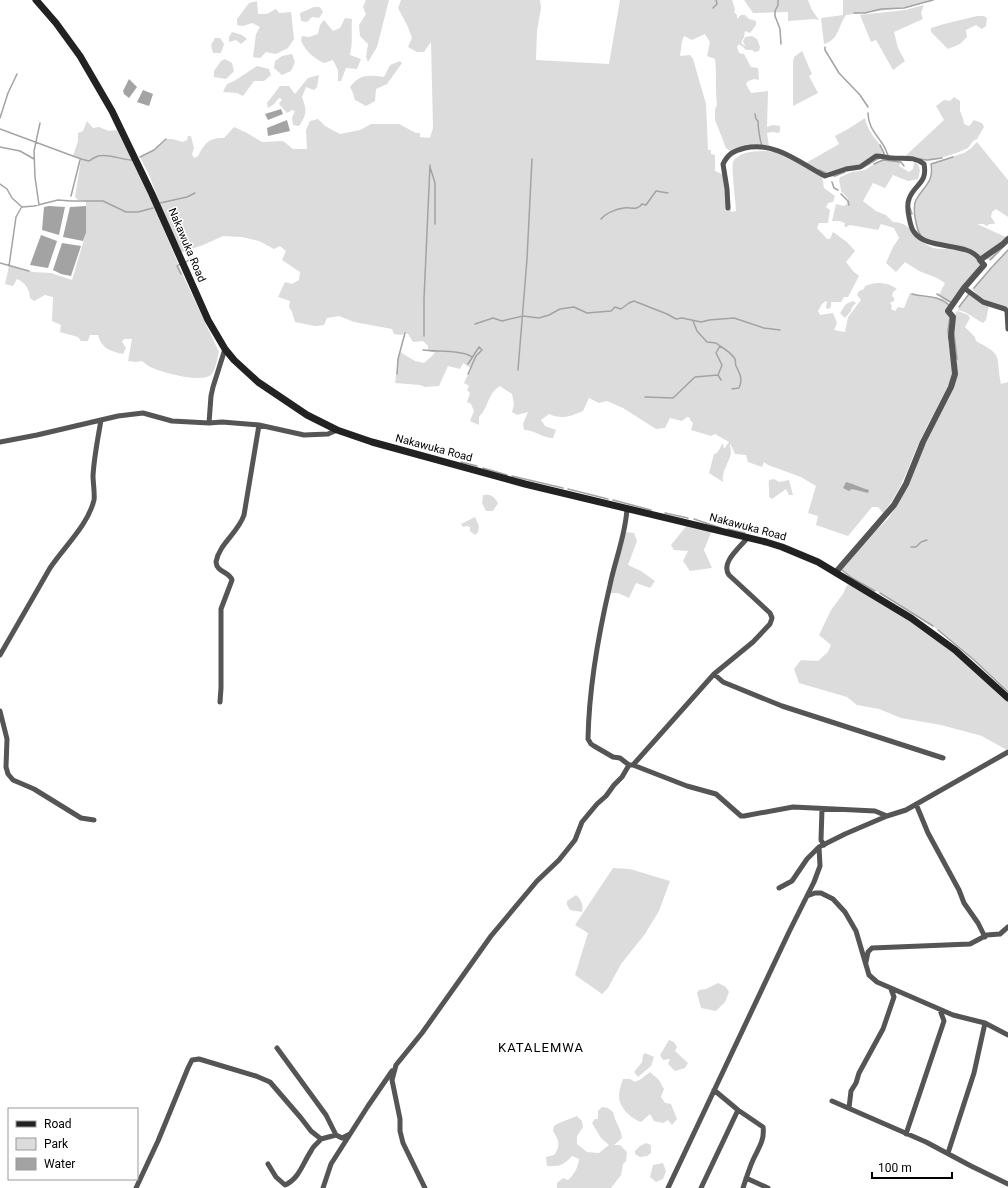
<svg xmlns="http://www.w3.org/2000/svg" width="1008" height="1188" font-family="Roboto,sans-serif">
<rect width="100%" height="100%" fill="#fff"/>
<path fill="#dcdcdc" d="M366,0H389L377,47L368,62L366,57L368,44L360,36L359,25L366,14L363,7Z
M401,0H540L541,8L537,31L536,60L609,64L620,0H733H732L735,9L734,12L737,15V19L741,15H745L749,19L756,21V25L750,33L745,31L744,37L741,43L744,45L743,47L739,44L737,47L739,53L744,54L751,67L758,68L759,80L754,79L748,81L746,84L751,93L768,91L767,127L773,125L780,126V132L778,133L773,132L767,133L769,146L750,147L734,154L726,148L715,120V109L717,105C715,89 717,74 715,59L707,56L710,42L705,34L692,40L684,36L682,41L680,56L690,55L693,59L706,104L708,150H711V154L715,155V171L724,175L728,178L731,212L736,211C736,203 731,168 733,162C739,149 769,150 780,153L822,176L824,188L835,196L833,202L828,203L826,207L830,210L828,223H819L817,228L827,239H830L833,232L847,242L855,251L846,262L853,271L859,276L848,297H844L841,302H831V307L828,309L826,308L827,301H826L822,304L818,311L820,315L833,313L837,323L834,330L845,332L848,317L861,300L857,295L859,291L864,289L865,286C877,281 888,282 897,289L893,292L892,296L894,298V301L890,303L892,306L891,309L895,311L898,307L904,308L910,293C914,294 919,296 923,297C934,298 949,295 952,310L948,339L953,372L951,380C941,401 929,421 919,443C908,467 901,492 883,513L878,507H872L848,536L816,525L818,516L808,513L816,486L801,477L768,465L764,462L762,467L748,462L746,455L735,454L730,443C730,446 731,450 731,453C729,463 721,472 723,482L709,473L714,454L717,453L723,443L724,449L729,442L715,434L711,436L691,430L693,423L690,420V418L687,417L682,421L670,418L665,428L656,429L623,408L607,401L599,403L589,398L583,411C571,416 562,420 549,414L541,420L545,426L556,430L553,438C542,438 535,430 524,430L523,424L528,412L517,415L512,412L514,404L512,394L500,386C487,394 489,407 479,417V425L470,421L474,411L471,404L467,402L470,393L467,390L469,386L464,383L471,368L463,363L460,369L448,366L439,386L425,387L420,385L395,383L398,359L400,352L415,361L424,363L433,355L435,352L428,351V346L423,341L413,342L408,334L405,333L401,335L394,334L392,329L354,322L339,316L327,318L324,325L315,326L295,322L292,312L289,307L290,301L278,297L285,282L292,284L299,280L300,272L282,260L286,251L280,246L274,249L259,241L242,237L223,236L203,245L180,253L149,175L140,157L154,150L166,139H172L183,142L187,140L188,136H191L194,148L192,154L194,158L198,156C204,144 209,137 224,138L234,127L247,133L262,142L283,141L293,149H307L306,130L310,121L318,119L325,126L340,134L360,130L371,124H399L416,133H420V137L430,138L433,128L431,42L424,52H417L408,47L412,38L408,27L398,8Z
M742,0H808L812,10L819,20L814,19L788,21V12L753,13L744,0Z
M843,0H935L904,8L846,15C838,26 839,40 824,44L821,18L843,15Z
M257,1L258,14H267L276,9L279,13L291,12L294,39L288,48L276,54L266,52L260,58L253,57L256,34L260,27L252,23L243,26L237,25V19L249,3Z
M924,5L921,13L923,19L894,32L898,48L905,61L893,70L876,40L871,42L860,15L905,10Z
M314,7H320L323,12L319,18L312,17L307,22L301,21L300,13Z
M977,16H984L987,18L986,26L982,29L976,25L966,30L967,37L960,44L948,49L931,32V28L944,24Z
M345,18L352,19C351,32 353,42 350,55L361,59L357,69L346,68L341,81H338V70L333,60L324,63C313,58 306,51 301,41L302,36L309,37L318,34L320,25L324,20L333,31L340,28Z
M232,32L242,35L247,39L241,44L236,40L229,42V37Z
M752,36L757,39L760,47L759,51L755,52L752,50H746L743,47L745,45L743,42L745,37Z
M215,38H220L224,44L221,53H213L211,45Z
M802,51L812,74L809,76L818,93L793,106V62L794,57Z
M292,54L295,62L291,71L282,75L274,68L275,61L282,56Z
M225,59L232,63L234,71L226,79L214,77V71L221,61Z
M400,61L402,63L387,84L376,89L375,101L366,106L355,100L353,93L350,87C360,74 368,75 384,77L390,65Z
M257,66L269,69L271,75L264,81H254L243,96L237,93L223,92L227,84L234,81Z
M319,75L317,87L314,90L306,87L302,97C307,110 307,114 299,126L293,125L292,118L295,111L292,110L287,113L279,104L282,99L279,98L274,104L268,108L267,103L280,86H289L295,94L308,78Z
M954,97L960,101V111L963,118L964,124L969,126L974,120L982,123L984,127L977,139L973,141L968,148L959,152L935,160L928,161L913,159L901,160L944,120L936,106L944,100L950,101Z
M865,118C867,132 879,141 885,154L884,156L863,168L845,172L834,177H831L806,163L839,144L835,136L848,129Z
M87,121L93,128L99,127L109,131L117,130L148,193L186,282L219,352C217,358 216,370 211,375C202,383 163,373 153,368C149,367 146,364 142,361L136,362L128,361L132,339H124L122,342L126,348L123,354C110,351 102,349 98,335H90L88,341H81L78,337L60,332L61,325L52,321L53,297L45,295L34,301L30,298C29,289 26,283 17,279L13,286L5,284L9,266L33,272L51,273L72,280L86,233V201L78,200L75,197L81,159L73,156L78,141V133L83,131Z
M977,142L1008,180V217L996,209L992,212L991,217L995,223L994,224H990L986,226L984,224H977L1008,238V243L992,260L986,259L964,249L937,245L921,237L917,231L915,220L914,203L918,197L929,181L932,172V163L964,153L970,149Z
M883,159L901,162L899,166L909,172L913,169L914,162L918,164L920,170L918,179L908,181L893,175L885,188L873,183L863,201L876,211L886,215L893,222C914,223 915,240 931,247C938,250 946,248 953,249C966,251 977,258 988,264L955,303H952L939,295L945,283L937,278L919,271L905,262L896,272L886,263L893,247L899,238L894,228L881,224L878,230L850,225L846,227L844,226L845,223L839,221H832L836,204L844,206L847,204L848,199L841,191C841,186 838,182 840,177L852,172L865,170L877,162Z
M1008,249V310L984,302L972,289Z
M971,291L989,305L986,320L983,323C975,319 968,312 958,310L961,303Z
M853,301L856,303L852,307L851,311L845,318L840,313L846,304Z
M958,311L968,315L970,318L965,327L975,337L976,341C1005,356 995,356 1001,384L1008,382V692L974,660L933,626L880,593L852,578L842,570L873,533L888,519L898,503L957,376C958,361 953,348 953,334C952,327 954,319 956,312Z
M774,479L779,482L789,480L793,495H789L786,489L772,499L769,497C770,491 768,486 769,480Z
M483,495C491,494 494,496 498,503L493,511H486L482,503Z
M475,517L479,526L478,532L475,535L470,531V527L467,526L463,527L461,524Z
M688,524L712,530L704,550L712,568L690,571L683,561L688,551L674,550L671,545Z
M625,532L634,533L637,541L628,565L641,571L655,581L650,588L636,583L629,598L618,593H609Z
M847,585H851L879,600L924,630L975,670L1008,702V750H1007L982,736L941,725L901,718L879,709L857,705L847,697L799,683L794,669L801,660L818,661L828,652L831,645L819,635L831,610L843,594Z
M613,868L630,869L670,881L659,911L645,934L621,964L608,988L602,994L575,975L588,933L575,925Z
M576,895C581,899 584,906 582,912L570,910L567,905V901Z
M718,983L726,987L729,992L725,1002L716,1011L701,1008L697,993L699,990L706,989Z
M669,1040L674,1042L677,1047L675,1051L688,1063L685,1068L675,1071L668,1064L670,1059L663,1060L660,1055Z
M645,1053L654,1057L651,1066L638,1077L634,1072L642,1062L643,1055Z
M650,1072L659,1080L664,1089L661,1097L665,1103L671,1104L677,1119L672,1125L668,1120L663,1123L654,1121L650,1114L641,1122C630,1118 619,1107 619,1096C619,1090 621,1085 623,1079H630L635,1082L641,1079Z
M602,1107L608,1108L613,1112C615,1122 621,1128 622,1138L614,1145H620L627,1152L626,1161L623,1164L621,1175L611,1188H557V1183L563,1178L568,1180C575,1174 578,1167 579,1159L572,1156C564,1165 559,1167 547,1166L546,1157L554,1155C561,1145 559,1141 553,1131L554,1126L559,1123L577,1116L582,1121L583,1127L577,1136V1144L587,1152L599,1153L609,1145L601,1138L592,1123L595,1119H598V1111Z
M646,1143L651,1145V1153L647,1156L640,1157L635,1154V1151L640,1146Z
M663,1163L666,1171L663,1179L656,1182L650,1177L653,1165Z"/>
<path fill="#a3a3a3" d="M129,79L137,87L129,98L124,94L123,91Z
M143,90L153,94L149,106L137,102Z
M281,109L283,114L268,120L265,114Z
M287,120L290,131L268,136L267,128Z
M49,206L65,207L59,235L42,230L44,207Z
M86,206V233L83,241L63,237L70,207Z
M41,235L57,241L48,268L30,265Z
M62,243L81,246L71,276L61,274L53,270Z
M846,482C854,484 861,488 869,490L868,493L852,489L849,491L843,488Z"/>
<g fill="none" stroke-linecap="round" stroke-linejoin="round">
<path stroke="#a3a3a3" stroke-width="1.5" d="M778,0V5L775,11V16L780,29L781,44
M713,8L717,4L716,0
M854,13H865L881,9L904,8L933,0
M825,47V50L839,73L860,95L868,107
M868,113C868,126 875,133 882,143C885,147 886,151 888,155
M755,114L756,119L758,121C758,127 760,141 762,146
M0,118L8,93L17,74
M0,129L81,159L89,161C92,159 95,157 98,156C108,153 121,160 132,160
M880,145L884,153L883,156
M0,147L20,151L34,159
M140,157L154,150L166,139
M920,159L927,160L942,158
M874,164L883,160L901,162L904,166
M430,167L435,183V224
M862,168L879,158
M819,170L826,173
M832,175L835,176L845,172
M832,182L834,188L838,190
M0,184L7,189L12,198L22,207L34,206L58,200L71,201H103L126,212H138L153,208
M841,194L848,201L849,205
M71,196L80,160
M160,203L187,197L195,193
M39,205L35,177L34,151L40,123
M910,208L912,214
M601,219C606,213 616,209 624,208C631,207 637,211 642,204L646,205L656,191L668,193
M921,236C916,228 912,208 916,200C924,185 934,183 931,164L953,157
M990,260L1003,247
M186,262L190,259L197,258
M0,263L29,271
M180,264L177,266L181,274
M9,266L16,217L21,208
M993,266L1008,250
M974,288L992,267
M912,294C927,298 936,294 949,305
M937,294L952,303
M959,307L969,294
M693,321L697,331L707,342L716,343L720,346L716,353L722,365L718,375L721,380
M475,324L493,318L502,321L523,316L539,318L549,315L560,309L574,307L587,313L611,311L615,307L621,309L629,303L634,301L667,314L676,319L682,318L701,322L709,320L734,318L764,328L780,330
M954,334L957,359
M424,336V299L430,165
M949,340L948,330L950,316
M720,346C725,349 732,354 735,359C736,362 735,364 736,366C740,374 743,379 739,388L732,389
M423,350C435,352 464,350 472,357
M468,364L479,347L482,350L476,356L468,374
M518,370L527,259L532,159
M397,374L398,359L405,333
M645,397L673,398L695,377L718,375
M461,462L477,466
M483,468L507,475
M512,476L563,488
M568,489L608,499
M613,500L651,510
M665,513L688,518
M694,519L721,528
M728,529L745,533
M911,547H916L921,542L927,540
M842,570L852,578L875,591
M880,593L933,626
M938,630L974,660L1008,692"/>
<path stroke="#555" stroke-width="5" d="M728,208L727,189L723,164C728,154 733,151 745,148C775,141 800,163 825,176L846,169L860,167L876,156C882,156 887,158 892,158C904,159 914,156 924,164C928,184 914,184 909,199C907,204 908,212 909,217C910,222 911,228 914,232C927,251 969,241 980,260
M964,288L983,302L1005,309L1007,311L1008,329
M209,423L211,396L213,387L225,349
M0,442L37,435L118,416L143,413L172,421L209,423L222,422L259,425L304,435L328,434L337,430
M0,655L50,568C64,547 88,525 94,500C95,495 93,482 93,476C94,457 98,438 101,420
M714,674L723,682L782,706L943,758
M220,702L221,688V609L232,580C229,571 217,573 216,562C219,544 238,533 244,515L259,425
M0,711L7,739L6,767L8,774L13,780L34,789L81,818L94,820
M629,765H633L714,674L753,642L770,624L772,618L770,613L729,575C720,562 741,547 748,537
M633,765L687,786L716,794L741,816H744L793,807L875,811L887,816
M916,804L928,833L959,890L964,903L978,923L985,937
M822,809L821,840L824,845
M779,888L792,881L807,859L819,847L845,834L887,816L906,810L1008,752
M807,896L815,893H821L833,899L845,912L856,931L869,975L877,982L953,1015L985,1023L1008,1035
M866,962L868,952L872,948L970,944L987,935L1000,934L1008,927
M277,1048L326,1115L336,1135L342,1138L350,1134
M714,1090L738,1110L763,1127C765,1140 758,1149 753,1160C749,1169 746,1179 743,1188
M832,1101L926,1142L971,1166L1008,1184
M849,1108L851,1091L856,1083L859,1073L883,1029L894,997L891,989
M906,1134L944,1021L940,1010
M948,1153L974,1073L985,1023
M268,1164L276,1177L285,1185C299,1179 303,1163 311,1151C313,1146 318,1143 321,1139
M746,1178L768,1188
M136,1188L158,1141L188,1068L192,1060L199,1059L256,1076L270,1082L301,1118L311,1131L321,1139L336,1135
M323,1188L331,1164L368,1106L392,1071
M425,1188L403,1143L400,1131V1119L392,1080L396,1065L422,1033L491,936L537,881L559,860L575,840L582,822L597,804L606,796L614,785L622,777L629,765L620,758L613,757L594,746L591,744L588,739C589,687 598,636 610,585C615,560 626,534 627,508
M668,1188L789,932L814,882L820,866L819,847
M701,1188L738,1110"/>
<path stroke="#555" stroke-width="6" d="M836,572L894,505L906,484L923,442L951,387L955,374L951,336L953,317L948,311L964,288L984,265L980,260L1003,244L1008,239"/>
<path stroke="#222" stroke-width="7" d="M36,0L56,23L80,56L112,111L152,194L208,320L225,349L234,360L258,382L307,415L337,430L372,442L525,484L766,542L782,547L818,562L911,618L955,650L1008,698"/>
</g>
<g text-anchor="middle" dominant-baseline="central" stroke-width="3" stroke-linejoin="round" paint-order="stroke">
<g font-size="11" fill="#000" stroke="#fff">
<text transform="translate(187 245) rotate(67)">Nakawuka Road</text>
<text transform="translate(434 448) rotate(15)">Nakawuka Road</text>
<text transform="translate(748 527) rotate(15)">Nakawuka Road</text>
</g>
<g font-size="13" letter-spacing="1" fill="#000" stroke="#fff">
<text x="541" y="1047">KATALEMWA</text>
</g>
</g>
<rect x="8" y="1108" width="130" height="72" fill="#ffffff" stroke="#999999"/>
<rect x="16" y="1121" width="20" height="6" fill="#222222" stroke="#999999"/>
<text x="44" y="1128" font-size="12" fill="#000000">Road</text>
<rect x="16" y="1138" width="20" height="12" fill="#dcdcdc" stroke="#999999"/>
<text x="44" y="1148" font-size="12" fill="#000000">Park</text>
<rect x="16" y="1158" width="20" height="12" fill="#a3a3a3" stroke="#999999"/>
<text x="44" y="1168" font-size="12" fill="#000000">Water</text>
<path d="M872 1172v6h80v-6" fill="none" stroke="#000000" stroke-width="2"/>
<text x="878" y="1172" font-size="12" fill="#000000" stroke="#ffffff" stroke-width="3" paint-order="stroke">100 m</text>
</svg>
